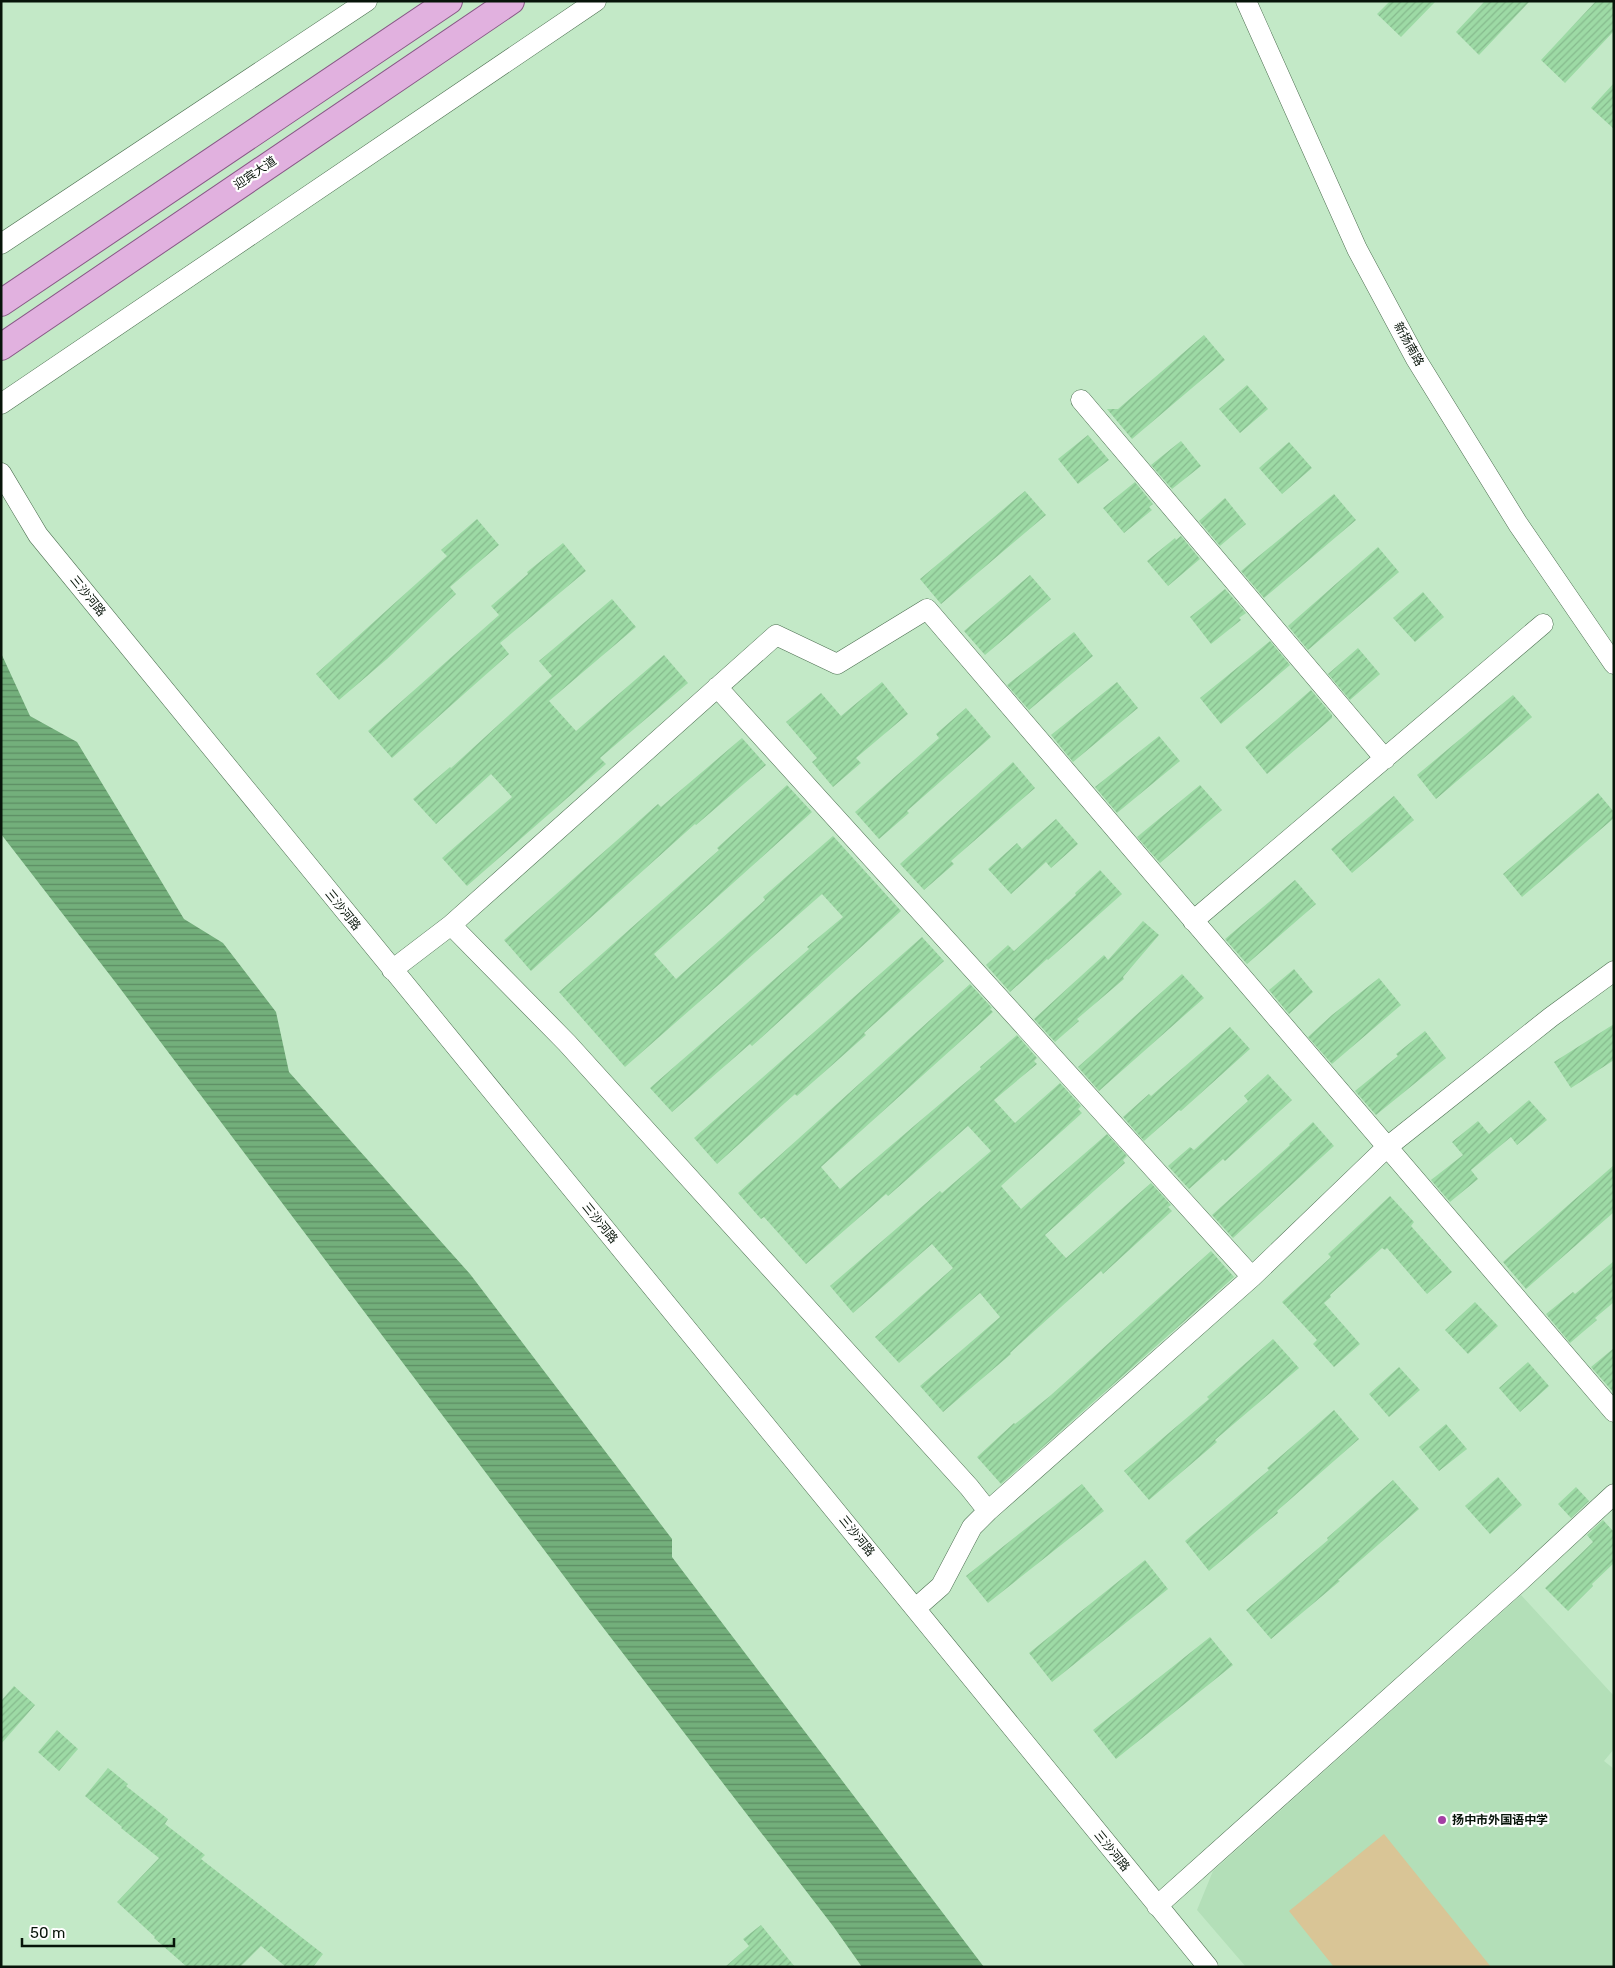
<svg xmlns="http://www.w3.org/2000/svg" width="1615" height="1968" font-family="Rubik,'Noto Sans SC',sans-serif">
<defs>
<pattern id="water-rules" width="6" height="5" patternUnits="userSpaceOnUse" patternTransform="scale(1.25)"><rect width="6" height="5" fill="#73af7b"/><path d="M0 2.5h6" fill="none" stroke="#5c8d63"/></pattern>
<pattern id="building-hatch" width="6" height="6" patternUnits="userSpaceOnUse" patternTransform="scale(1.25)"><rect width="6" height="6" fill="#9ddaa5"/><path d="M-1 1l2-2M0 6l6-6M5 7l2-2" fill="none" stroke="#86ba8d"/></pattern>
</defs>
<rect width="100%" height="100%" fill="#c3e9c7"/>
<path fill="#b3dfb8" d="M1521,1595L1614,1696V1749L1604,1761L1614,1769V1967H1246L1197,1910L1213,1871Z"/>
<path fill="#d9c596" d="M1384,1834L1491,1967H1334L1289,1911Z"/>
<path fill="url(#water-rules)" d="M1,653L30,716L77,742L184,919L223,943L276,1012L289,1072L470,1274L672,1539V1557L984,1967H862L833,1926L588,1608L116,983L1,834Z"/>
<path fill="url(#building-hatch)" d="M1390,1H1436L1401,37L1377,14Z
M1485,1H1530L1479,55L1456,32Z
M1596,1H1614V31L1565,83L1541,60Z
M1614,83V129L1591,108Z
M1204,335L1225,360L1132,439L1107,409H1118Z
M1247,385L1268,409L1240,433L1219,409Z
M1088,435L1109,460L1078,484L1058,459Z
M1181,441L1201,466L1172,489L1151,465Z
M1289,442L1312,468L1282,494L1259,468Z
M1135,482L1153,504L1149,507L1152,510L1124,533L1103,508Z
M1025,491L1046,515L941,604L920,579Z
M1334,494L1356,520L1264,598L1241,571Z
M1225,498L1246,524L1220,546L1199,521Z
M477,519L499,545L450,587L456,594L387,659L339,700L316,674L447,556L441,550Z
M1181,536L1200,559L1168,586L1147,561L1175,538L1176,540Z
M563,543L586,571L500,643L509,654L392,758L368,731L499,615L491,606L528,574L527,572Z
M1378,547L1399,572L1308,650L1288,626Z
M1030,575L1051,599L985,655L964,631Z
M1225,589L1246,613L1239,618L1241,620L1211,644L1190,617Z
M1423,592L1444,617L1415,642L1393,618Z
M612,599L636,627L549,701L576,731L664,655L688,683L600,758L606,764L467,886L442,858L512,797L491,774L436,824L413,799L450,767L451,768L552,676L539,661Z
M1074,632L1093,656L1029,710L1007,685Z
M1270,641L1290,665L1221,724L1200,698Z
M1358,648L1380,674L1350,700L1328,674Z
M882,682L908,714L856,758L861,763L833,787L812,762L817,758L786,722L821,693L841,716Z
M1117,682L1138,708L1073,762L1051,735Z
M1311,690L1332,715V718L1267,774L1245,747Z
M1513,695L1532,717L1436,799L1417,775Z
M966,708L991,737L907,811L909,813L879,839L855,812L939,738L936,734Z
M1159,736L1180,761L1117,813L1095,787Z
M742,738L766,765L696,825L695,824L531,971L504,940L658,804L661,807Z
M1013,762L1035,788L951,861L954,864L924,890L900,864Z
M787,785L812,812L654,954L676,979L765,900L763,897L833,836L901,911L752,1046L750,1044L672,1112L650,1088L809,949L807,947L843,917L822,894L625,1067L559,992L719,850L717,848Z
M1200,785L1222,810L1160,863L1137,837Z
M1598,793L1614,812V818L1522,897L1503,874Z
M1394,796L1414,820L1352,873L1331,849Z
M1056,819L1078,844L1051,868L1046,862L1011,894L988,869L1017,843L1022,849Z
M1100,870L1122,894L1048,960L1047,959L1010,992L986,965L1008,945L1014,951L1076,895L1075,893Z
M1295,880L1316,904L1247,964L1225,939Z
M1143,921L1159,935L1123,977L1124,979L1077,1019L1079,1021L1055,1042L1034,1019L1104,955L1108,960Z
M922,937L944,961L864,1033L866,1035L830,1067L797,1096L795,1094L717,1164L694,1138Z
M1294,969L1313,992L1289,1014L1269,990Z
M1182,974L1204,998L1099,1091L1078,1067Z
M1379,978L1401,1005L1332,1064L1308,1037L1332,1015Z
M970,984L992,1008L990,1009L993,1012L821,1167L840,1189L981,1069L980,1067L1017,1035L1037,1058L1034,1061L1037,1064L994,1100L1015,1123L1060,1083L1081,1106L1078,1109L1082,1113L1001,1186L1021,1209L1107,1134L1127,1156L1123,1160L1125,1163L1045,1235L1066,1258L1151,1183L1171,1205L1168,1207L1172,1211L1103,1274L1101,1271L1010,1353L1011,1354L943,1412L920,1386L1000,1317L980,1293L899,1363L875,1337L953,1268L932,1244L853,1313L830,1286L940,1191L942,1193L991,1151L968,1126L888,1196L886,1194L806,1264L764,1217L761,1219L738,1193Z
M1614,1024V1060L1571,1088L1554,1062Z
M1230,1027L1250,1049L1181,1111L1179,1110L1144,1141L1123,1117L1149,1094L1151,1096Z
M1425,1031L1446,1058L1376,1115L1355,1091L1398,1056L1396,1054Z
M1268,1074L1292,1100L1225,1161L1223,1159L1189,1189L1168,1166L1190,1147L1194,1150L1248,1101L1244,1096Z
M1529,1100L1547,1120L1517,1145L1511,1137L1471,1170L1478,1179L1450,1202L1431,1180L1463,1155L1452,1142L1478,1121L1489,1134Z
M1313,1122L1334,1146L1233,1238L1212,1215L1290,1145L1289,1144Z
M1614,1165V1212L1526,1289L1503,1262Z
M1390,1196L1414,1222L1411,1226L1452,1272L1427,1294L1387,1248L1385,1250L1382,1248L1330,1295L1331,1297L1324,1303L1360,1344L1334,1367L1313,1344L1317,1340L1282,1302L1331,1257L1328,1254Z
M1211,1251L1234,1277L1001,1484L977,1457L1014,1423L1015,1424L1050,1396Z
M1614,1261V1302L1595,1318L1597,1320L1570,1343L1546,1314L1573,1292L1575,1294Z
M1475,1302L1498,1326L1468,1354L1445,1330Z
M1273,1339L1299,1368L1215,1440L1217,1442L1149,1500L1124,1471L1209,1399L1207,1397Z
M1614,1348V1393L1591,1367Z
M1528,1362L1549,1386L1520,1412L1499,1388Z
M1399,1367L1420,1390L1389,1417L1369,1394Z
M1334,1410L1359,1439L1277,1511L1278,1513L1209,1571L1185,1541L1269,1470L1267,1468Z
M1446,1424L1467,1449L1439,1471L1419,1447Z
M1498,1477L1522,1505L1490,1534L1465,1506Z
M1393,1480L1419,1509L1338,1580L1340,1581L1271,1639L1246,1610L1328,1540L1327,1538Z
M1082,1484L1104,1511L988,1603L966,1576Z
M1576,1487L1589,1501L1571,1518L1558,1504Z
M1603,1520L1614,1532V1563L1592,1584L1593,1586L1568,1611L1545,1588L1593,1542L1587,1535Z
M1145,1560L1168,1589L1052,1682L1029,1653Z
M1210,1637L1233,1665L1116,1759L1093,1730Z
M14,1686L35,1705L1,1744V1701Z
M57,1730L78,1749L59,1771L38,1752Z
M108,1768L128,1784L126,1786L168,1819L165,1824L205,1855L201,1859L323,1954L313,1967H286L261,1946L240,1967H187L154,1938L155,1937L117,1902L159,1858L121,1828L122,1827L85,1796Z
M761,1925L795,1967H725L749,1946L743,1939Z"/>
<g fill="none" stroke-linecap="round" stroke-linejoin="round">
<g stroke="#4d6f51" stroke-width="21">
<path id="minor" d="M1246,1L1357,249L1416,359L1518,524L1614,664
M1,244L367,1
M1081,400L1385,759
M1,404L596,1
M1,473L38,535L1208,1967
M717,687L1252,1277
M1193,921L1543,624
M451,925L776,635L837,664L927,609L1614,1412
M392,970L451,925L567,1043L969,1487L988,1511
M916,1608L941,1586L972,1527L988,1511L1252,1277L1386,1148L1551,1017L1614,971
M1157,1906L1518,1583L1614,1494"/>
</g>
<g stroke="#885886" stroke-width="28">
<path id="major" d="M1,303L449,1
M1,347L511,1"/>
</g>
<use href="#minor" stroke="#fff" stroke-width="20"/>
<use href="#major" stroke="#e1b1df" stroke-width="26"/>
</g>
<circle fill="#a43fa4" stroke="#fefefe" stroke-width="2" cx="1442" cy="1820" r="5"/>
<g text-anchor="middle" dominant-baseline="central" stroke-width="4.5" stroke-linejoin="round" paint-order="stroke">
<g font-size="12" fill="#071409" stroke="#fefefe">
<text transform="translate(255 173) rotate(-34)">迎宾大道</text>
<text transform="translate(1409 344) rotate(61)">新扬南路</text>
<text transform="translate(88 596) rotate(51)">三沙河路</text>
<text transform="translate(343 910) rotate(51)">三沙河路</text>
<text transform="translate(600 1223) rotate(51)">三沙河路</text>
<text transform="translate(857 1536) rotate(51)">三沙河路</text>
<text transform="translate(1112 1851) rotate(51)">三沙河路</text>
</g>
<g font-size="12" font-weight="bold" fill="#071409" stroke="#fefefe" text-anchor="start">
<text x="1452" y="1820">扬中市外国语中学</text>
</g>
</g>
<rect width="1615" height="1968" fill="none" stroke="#071409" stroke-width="5"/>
<path d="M22 1938v8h152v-8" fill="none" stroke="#071409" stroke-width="2.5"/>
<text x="30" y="1938" font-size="15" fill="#071409" stroke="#fefefe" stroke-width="4" paint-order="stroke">50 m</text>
</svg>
